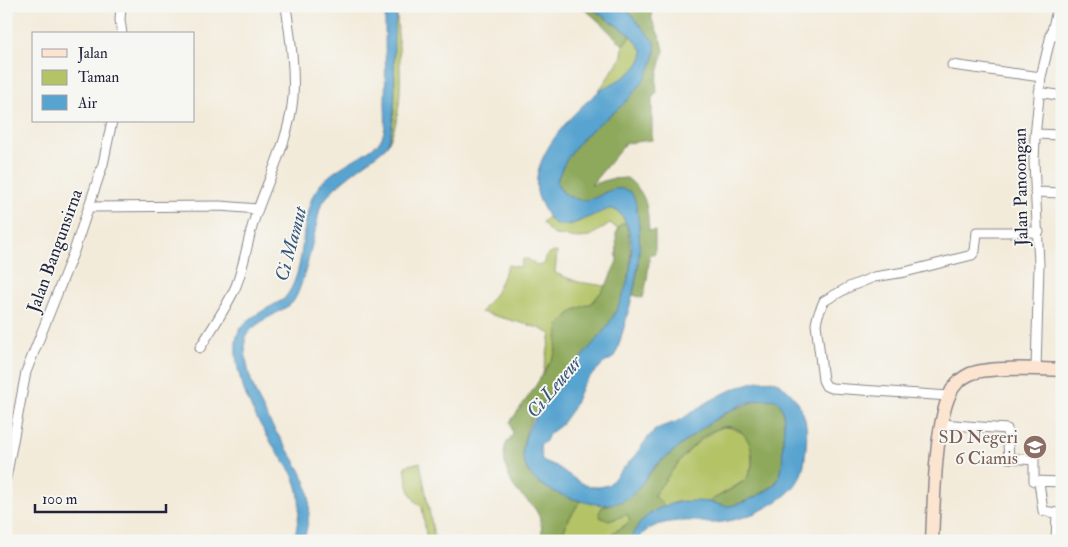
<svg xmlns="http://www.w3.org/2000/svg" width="1068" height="547" font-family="'IM FELL Double Pica',serif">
<rect width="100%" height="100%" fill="#f6f6f2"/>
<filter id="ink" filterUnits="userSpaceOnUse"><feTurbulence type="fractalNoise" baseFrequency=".02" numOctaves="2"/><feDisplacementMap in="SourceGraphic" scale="10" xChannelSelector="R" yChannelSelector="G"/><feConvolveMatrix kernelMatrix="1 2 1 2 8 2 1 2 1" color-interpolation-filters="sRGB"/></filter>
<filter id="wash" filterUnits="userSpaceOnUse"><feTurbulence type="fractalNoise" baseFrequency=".0096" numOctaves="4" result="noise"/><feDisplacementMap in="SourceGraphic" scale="20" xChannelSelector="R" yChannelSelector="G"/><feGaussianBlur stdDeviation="1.12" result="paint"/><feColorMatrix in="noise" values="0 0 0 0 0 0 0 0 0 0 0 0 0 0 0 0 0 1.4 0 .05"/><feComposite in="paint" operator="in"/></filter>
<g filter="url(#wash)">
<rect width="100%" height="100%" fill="#f3ebda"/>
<path fill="#b3c366" stroke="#6a7250" d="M397,16C399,57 407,109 387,146C393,128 395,106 395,87C395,64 390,38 397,16Z
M631,35L643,51C641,72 615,83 598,92L622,56L623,45Z
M612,208L620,213L626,223L620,225L618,229L610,223L589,237L579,238L555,235L549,231L542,222L548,217C564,239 592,211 612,208Z
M557,252L555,273L578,282L606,286L592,303L574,310L559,324L555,354L543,373L551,334L539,328L481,312L496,292L508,265L520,267L523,259H528L538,266L545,263L546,256L550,253Z
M722,427L732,428L745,434L751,445L752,465L747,479L709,502L679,501L665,506L654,495C674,469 691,441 722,427Z
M420,462L435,541H427L422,507C408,497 407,483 405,466Z
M580,501L608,505L602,507L612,520L627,514L630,520C623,530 611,530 606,541H561L566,524Z"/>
<path fill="#8ea95b" stroke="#58664b" d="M580,6H588L631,35L623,45C609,32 596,17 580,6Z
M624,6H651L652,20L662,42L664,50L656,82L657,93L652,98V140L626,143L591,185L610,179L627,178C648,194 647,207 649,231H655V254H650L647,280L643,298L633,295L638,270L639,224L607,191C603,193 598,197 593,199C579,205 562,196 557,182C561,166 573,148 585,136C608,113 659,81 655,43Z
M626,223C633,250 632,280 620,305C604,337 577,363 554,390C545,401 534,413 528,427C521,443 520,465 533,477C547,490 564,495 580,501L566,524L561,541H542C542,532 542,522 538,514C533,503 522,498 515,488C508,479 501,456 506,444C508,441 511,437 513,434L510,422L533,390L555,354L559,324L567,316L575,310L592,303L606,286L617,261L616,234L620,225Z
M764,398L778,400C786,412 784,428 783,441C782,455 785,471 776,482C767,493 741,505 728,506C722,506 715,503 709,502C720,494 735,489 745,480C761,464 750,421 722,427C696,433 670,475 654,495L665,506C648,513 636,523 630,541H606C611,530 624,530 630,520L627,514C618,518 609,523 600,517L599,513L602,507L620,502L641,485L656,466L707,424L735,409Z"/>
<path fill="#58a4d0" stroke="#3d6386" d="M386,6H398C397,17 394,26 394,37C393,73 399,111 387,146C366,165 331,184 320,208C316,227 303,292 292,303C280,314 244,325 245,343C245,377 262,411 280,438C291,456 306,474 309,496C311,511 307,526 304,541H294C298,520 303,501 295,481C292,471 283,461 277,452C258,422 239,391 236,355C236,346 235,337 240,329C249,316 271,307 284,299C307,272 299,229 312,198C322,174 349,164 369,150C374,146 380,143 382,137C387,127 385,114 385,103C386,75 385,47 385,19Z
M588,6H624L655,43C658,67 635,94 618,109C607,118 595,126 585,136C573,148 561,166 557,182C560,190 562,193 570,197C600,209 606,179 631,192C636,200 637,208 638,218C644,264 630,307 617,351L613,358L604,363L583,384L573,408L560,426L549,434L546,441L540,445L542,460C546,462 552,464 556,466C571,475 587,493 607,485C611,484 614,478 617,475C622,469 628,464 633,458C640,449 646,439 654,431C663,424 676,424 685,417C704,403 749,376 774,381C781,383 787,390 792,395C806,411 808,427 806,448C804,469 802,483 783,497C763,512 739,521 714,523C708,524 701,521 695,521C675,520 648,522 637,541H630C642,507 676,498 709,502C715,503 722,506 728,506C741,505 767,493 776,483C784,472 782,457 783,445C783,430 787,414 778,401C747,390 698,431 676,449C669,455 661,460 655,466C643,479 639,494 622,501C605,509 584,502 567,497C492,471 528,421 563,380C577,362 592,345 606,328C625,299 642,252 624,219C620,213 617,209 609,209L572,224L557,225C548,220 545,210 540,201C523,164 571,114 597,93C613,81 641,74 643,51L631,35Z"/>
</g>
<g filter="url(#ink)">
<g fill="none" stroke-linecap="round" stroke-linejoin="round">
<g stroke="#8a868a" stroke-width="11">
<path id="minor" d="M121,6L120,20L122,34
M1050,35L1062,37
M952,65L1041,77
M1039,92L1062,96
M1035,134L1062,135
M1035,192L1062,193
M89,207L220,206L258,209
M200,348C212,328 227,307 236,286C246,261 248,233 258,209C271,173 290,136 293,97C295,67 290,36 286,6
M1036,369L1039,264L1034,162L1035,137L1041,77L1058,6
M949,396L832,388L826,386L823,380L816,324L818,315L824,301L849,287L874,277L905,272L972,255L975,251L977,232H1039
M941,424L1007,429L1009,458L1034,460V481L1062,482
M6,478L26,372L74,251L103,164L112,121
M1039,482L1043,511L1057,513L1056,541"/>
</g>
<g stroke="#8a868a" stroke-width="15">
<path id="secondary" d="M932,541C934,506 934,406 957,383C960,380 966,376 970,374C989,366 1040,369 1062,370"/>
</g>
<use href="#minor" stroke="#fff" stroke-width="9"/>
<use href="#secondary" stroke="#fce5d0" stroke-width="12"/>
</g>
</g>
<defs>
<g id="school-disc" transform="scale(1.25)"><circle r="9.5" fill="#8d6e63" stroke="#f6f6f2"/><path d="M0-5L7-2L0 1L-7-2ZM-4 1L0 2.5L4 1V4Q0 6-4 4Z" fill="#fff"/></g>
</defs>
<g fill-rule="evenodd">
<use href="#school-disc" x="1035" y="447"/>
</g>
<g text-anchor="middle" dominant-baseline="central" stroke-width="4" stroke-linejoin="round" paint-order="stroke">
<g font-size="18" fill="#22223b" stroke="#f6f6f2">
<text transform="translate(1021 187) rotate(-91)">Jalan Panoongan</text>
<text transform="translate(55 251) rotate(-70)">Jalan Bangunsirna</text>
</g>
<g font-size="18" fill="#785e54" stroke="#f6f6f2" text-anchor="end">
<text x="1018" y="437">SD Negeri<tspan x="1018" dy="21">6 Ciamis</tspan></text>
</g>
<g font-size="19" font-style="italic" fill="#385677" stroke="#f6f6f2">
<text transform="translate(291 244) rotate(-75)">Ci Mamut</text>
<text transform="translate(554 387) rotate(-50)">Ci Leueur</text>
</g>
</g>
<rect width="1068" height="547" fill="none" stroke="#f6f6f2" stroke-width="25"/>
<rect x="32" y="32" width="162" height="90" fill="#f6f6f2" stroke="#a1a1a9"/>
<rect x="42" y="49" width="25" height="8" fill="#fce5d0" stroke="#a1a1a9"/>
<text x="78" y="58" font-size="15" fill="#22223b">Jalan</text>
<rect x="42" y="70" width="25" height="15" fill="#b3c366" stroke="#a1a1a9"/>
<text x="78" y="82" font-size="15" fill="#22223b">Taman</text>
<rect x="42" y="95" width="25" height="15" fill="#58a4d0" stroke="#a1a1a9"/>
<text x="78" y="108" font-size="15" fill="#22223b">Air</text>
<path d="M35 504v8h131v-8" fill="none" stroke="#22223b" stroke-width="2.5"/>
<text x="42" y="504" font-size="15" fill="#22223b" stroke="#f6f6f2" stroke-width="4" paint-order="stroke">100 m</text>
</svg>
